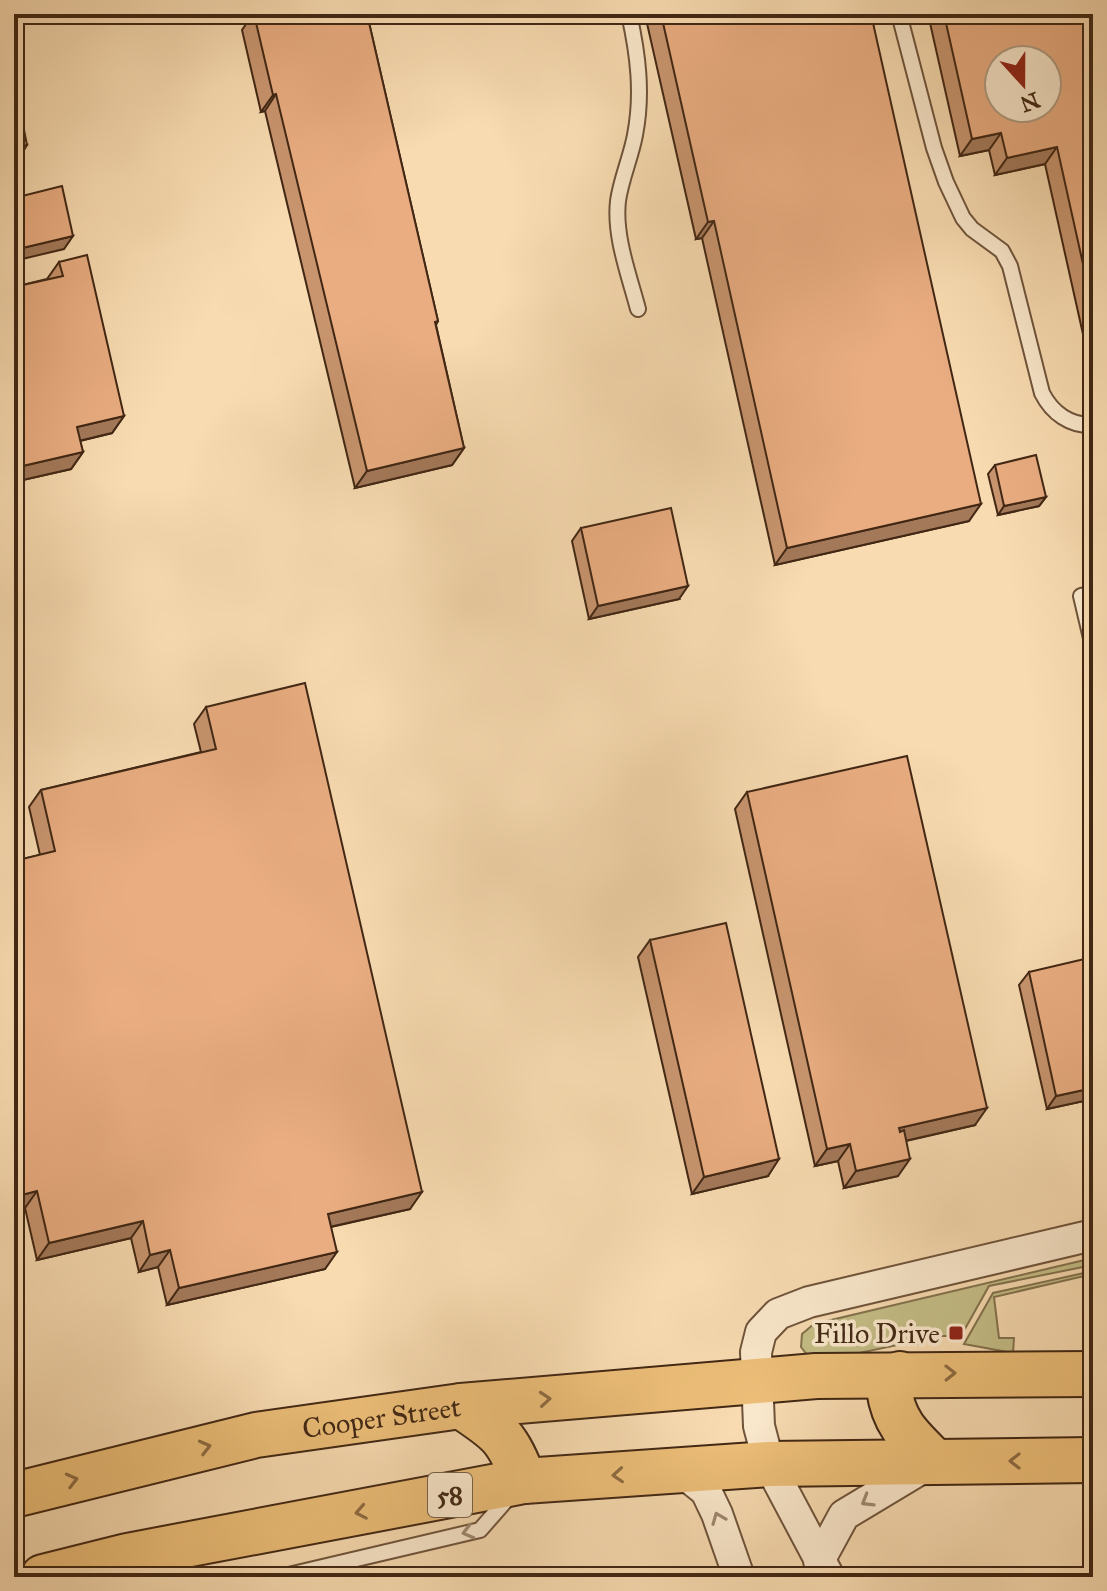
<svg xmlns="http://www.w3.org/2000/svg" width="1107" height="1591" font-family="'IM FELL Great Primer',serif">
<rect width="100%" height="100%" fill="#f8dbb1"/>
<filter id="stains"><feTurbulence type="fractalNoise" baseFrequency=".0025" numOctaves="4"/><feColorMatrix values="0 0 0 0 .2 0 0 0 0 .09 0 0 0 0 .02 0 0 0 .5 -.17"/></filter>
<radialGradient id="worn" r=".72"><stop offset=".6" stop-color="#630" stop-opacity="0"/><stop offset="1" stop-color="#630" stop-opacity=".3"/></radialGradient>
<path fill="#c5be87" stroke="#83724e" stroke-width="2" d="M1093,1258V1265L989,1286L961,1336H923V1344H902L845,1356H808L801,1347L802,1334L814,1324Z
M1093,1271V1274L994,1297L999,1338H1014L1013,1353L964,1344L993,1293Z"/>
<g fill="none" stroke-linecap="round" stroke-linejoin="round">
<g stroke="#6f543b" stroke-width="18">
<path id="service" d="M629,14C638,54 643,94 635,135C631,157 621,179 618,201C614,236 629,275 638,309
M899,14L934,148L946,182L963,218L972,229L1002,251L1010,266L1042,393C1052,413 1070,426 1093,425
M1093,593L1081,596L1093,647
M280,1577L480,1530L510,1496"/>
</g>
<g stroke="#6f543b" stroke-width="34">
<path id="minor" d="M681,1471L706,1491L717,1514L739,1577
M819,1561L844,1515L929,1464
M829,1577L769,1464L759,1426L756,1352L761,1332L778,1314L809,1302L1093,1235"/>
</g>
<g stroke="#412714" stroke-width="48">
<g id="primary">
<path d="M900,1374L889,1389C894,1424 910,1437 934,1461"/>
<path d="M461,1406C499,1431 508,1437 524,1481"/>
<path id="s1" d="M14,1495L256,1435L461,1406L816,1376L1093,1374"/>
<path d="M43,1577L127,1556L524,1481L769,1464L1093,1460"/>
</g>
</g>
<use href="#service" stroke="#fae8cc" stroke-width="14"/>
<use href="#minor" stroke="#fae8cc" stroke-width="30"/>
<use href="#primary" stroke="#ecbe78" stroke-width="44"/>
</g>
<path fill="#c8956f" stroke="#412714" stroke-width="2" d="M253,14H367L438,321L436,325L464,448L452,465L355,488L265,111L261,112L242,30Z
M650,14H871L969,521L775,565L702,238L696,239L646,19Z
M928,14H1093V379L1045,164L995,175L989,150L960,156Z
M59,262L124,416L112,433L80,441L83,452L71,469L14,482V287L47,279Z
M995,465L1046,497L1039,506L998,515L988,474Z
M581,528L679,599L589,619L572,541Z
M206,707L410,1209L331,1227L325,1269L167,1305L158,1267L139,1272L131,1238L37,1260L25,1208L14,1211V861L40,855L29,807L41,790L201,752L194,724Z
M747,792L975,1125L906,1141L898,1176L844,1188L838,1161L815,1166L735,809Z
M650,940L768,1176L692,1194L638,957Z
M1029,972L1093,1099L1047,1109L1019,985Z"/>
<path fill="#a3795a" stroke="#412714" stroke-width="2" d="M276,94L265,111L261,112L273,95Z
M1001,133L989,150L960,156L972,139Z
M27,145L24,150L14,152V148Z
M1057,147L1045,164L995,175L1007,158Z
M714,221L702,238L696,239L708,222Z
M73,236L64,249L14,261V250Z
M124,416L112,433L66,444L77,427Z
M464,448L452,465L355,488L367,471Z
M83,452L71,469L14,482V468Z
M1046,497L1039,506L998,515L1004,506Z
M981,504L969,521L775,565L787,548Z
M688,586L679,599L589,619L598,606Z
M1093,1088V1099L1047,1109L1056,1096Z
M987,1108L975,1125L887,1145L899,1128Z
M850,1144L838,1161L815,1166L827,1149Z
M779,1159L768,1176L692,1194L704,1177Z
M910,1159L898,1176L844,1188L856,1171Z
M37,1191L25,1208L14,1211V1197Z
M422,1192L410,1209L316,1230L328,1214Z
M143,1221L131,1238L37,1260L49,1243Z
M170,1250L158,1267L139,1272L150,1255Z
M337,1252L325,1269L167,1305L179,1288Z"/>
<path fill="#e9ad81" stroke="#412714" stroke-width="2" fill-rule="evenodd" d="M254,14H367L438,321L435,322L464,448L367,471L276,94L273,95Z
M661,14H871L981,504L787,548L714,221L708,222Z
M944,14H1093V309L1057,147L1007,158L1001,133L972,139ZM999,60H1047V108H999Z
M22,120L27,145L14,148V122Z
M62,186L73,236L14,250V198Z
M87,255L124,416L77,427L83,452L14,468V287L63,276L59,262Z
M1036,455L1046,497L1004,506L995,465Z
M671,508L688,586L598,606L581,528Z
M305,683L422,1192L328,1214L337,1252L179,1288L170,1250L150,1255L143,1221L49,1243L37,1191L14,1197V861L55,851L41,790L216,749L206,707Z
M907,756L987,1108L899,1128L900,1132L904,1130L910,1159L856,1171L850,1144L827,1149L747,792Z
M726,923L779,1159L704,1177L650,940Z
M1093,957V1088L1056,1096L1029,972Z"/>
<defs><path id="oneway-chevron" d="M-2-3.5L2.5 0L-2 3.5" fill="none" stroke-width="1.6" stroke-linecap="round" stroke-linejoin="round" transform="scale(2)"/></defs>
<g stroke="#8e6b41">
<use href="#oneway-chevron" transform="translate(950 1373) rotate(-1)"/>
<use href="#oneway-chevron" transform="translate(545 1399) rotate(-5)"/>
<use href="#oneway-chevron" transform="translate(205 1447) rotate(-14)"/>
<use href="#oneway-chevron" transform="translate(1015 1461) rotate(180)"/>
<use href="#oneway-chevron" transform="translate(618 1475) rotate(176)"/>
<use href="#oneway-chevron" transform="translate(72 1480) rotate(-14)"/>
<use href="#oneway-chevron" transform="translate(361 1512) rotate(169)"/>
</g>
<g stroke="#9e8870">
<use href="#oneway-chevron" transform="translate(867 1501) rotate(149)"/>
<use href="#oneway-chevron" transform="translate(718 1518) rotate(-112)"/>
<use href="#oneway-chevron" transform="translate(468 1532) rotate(165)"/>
</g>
<rect fill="#8f2418" stroke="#fae8cc" stroke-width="3" x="948" y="1325" width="16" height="16" rx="4"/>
<g text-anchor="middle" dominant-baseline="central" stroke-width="7" stroke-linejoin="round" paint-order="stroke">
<rect fill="#fae8cc" stroke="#78614b" stroke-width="2" x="428" y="1473" width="44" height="44" rx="6"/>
<g font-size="26" font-weight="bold" fill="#412714">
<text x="450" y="1495">58</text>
</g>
<g font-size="28" fill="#412714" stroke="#fae8cc" text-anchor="end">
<text x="940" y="1333">Fillo Drive</text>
</g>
<g font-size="28" fill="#412714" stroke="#fae8cc">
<text stroke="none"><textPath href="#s1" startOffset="376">Cooper Street</textPath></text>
</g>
</g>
<rect width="1107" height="1591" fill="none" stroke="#f8dbb1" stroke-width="48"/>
<rect x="16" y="16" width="1075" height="1559" fill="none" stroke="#412714" stroke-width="4"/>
<rect x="24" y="24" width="1059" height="1543" fill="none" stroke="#412714" stroke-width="2"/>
<g transform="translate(1023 84) rotate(159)"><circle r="38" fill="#fae8cc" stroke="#b09b82" stroke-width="2"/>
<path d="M0-6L14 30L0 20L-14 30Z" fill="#8f2418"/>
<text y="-12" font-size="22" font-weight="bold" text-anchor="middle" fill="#412714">N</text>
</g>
<rect width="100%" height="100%" filter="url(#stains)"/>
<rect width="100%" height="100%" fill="url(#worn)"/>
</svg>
